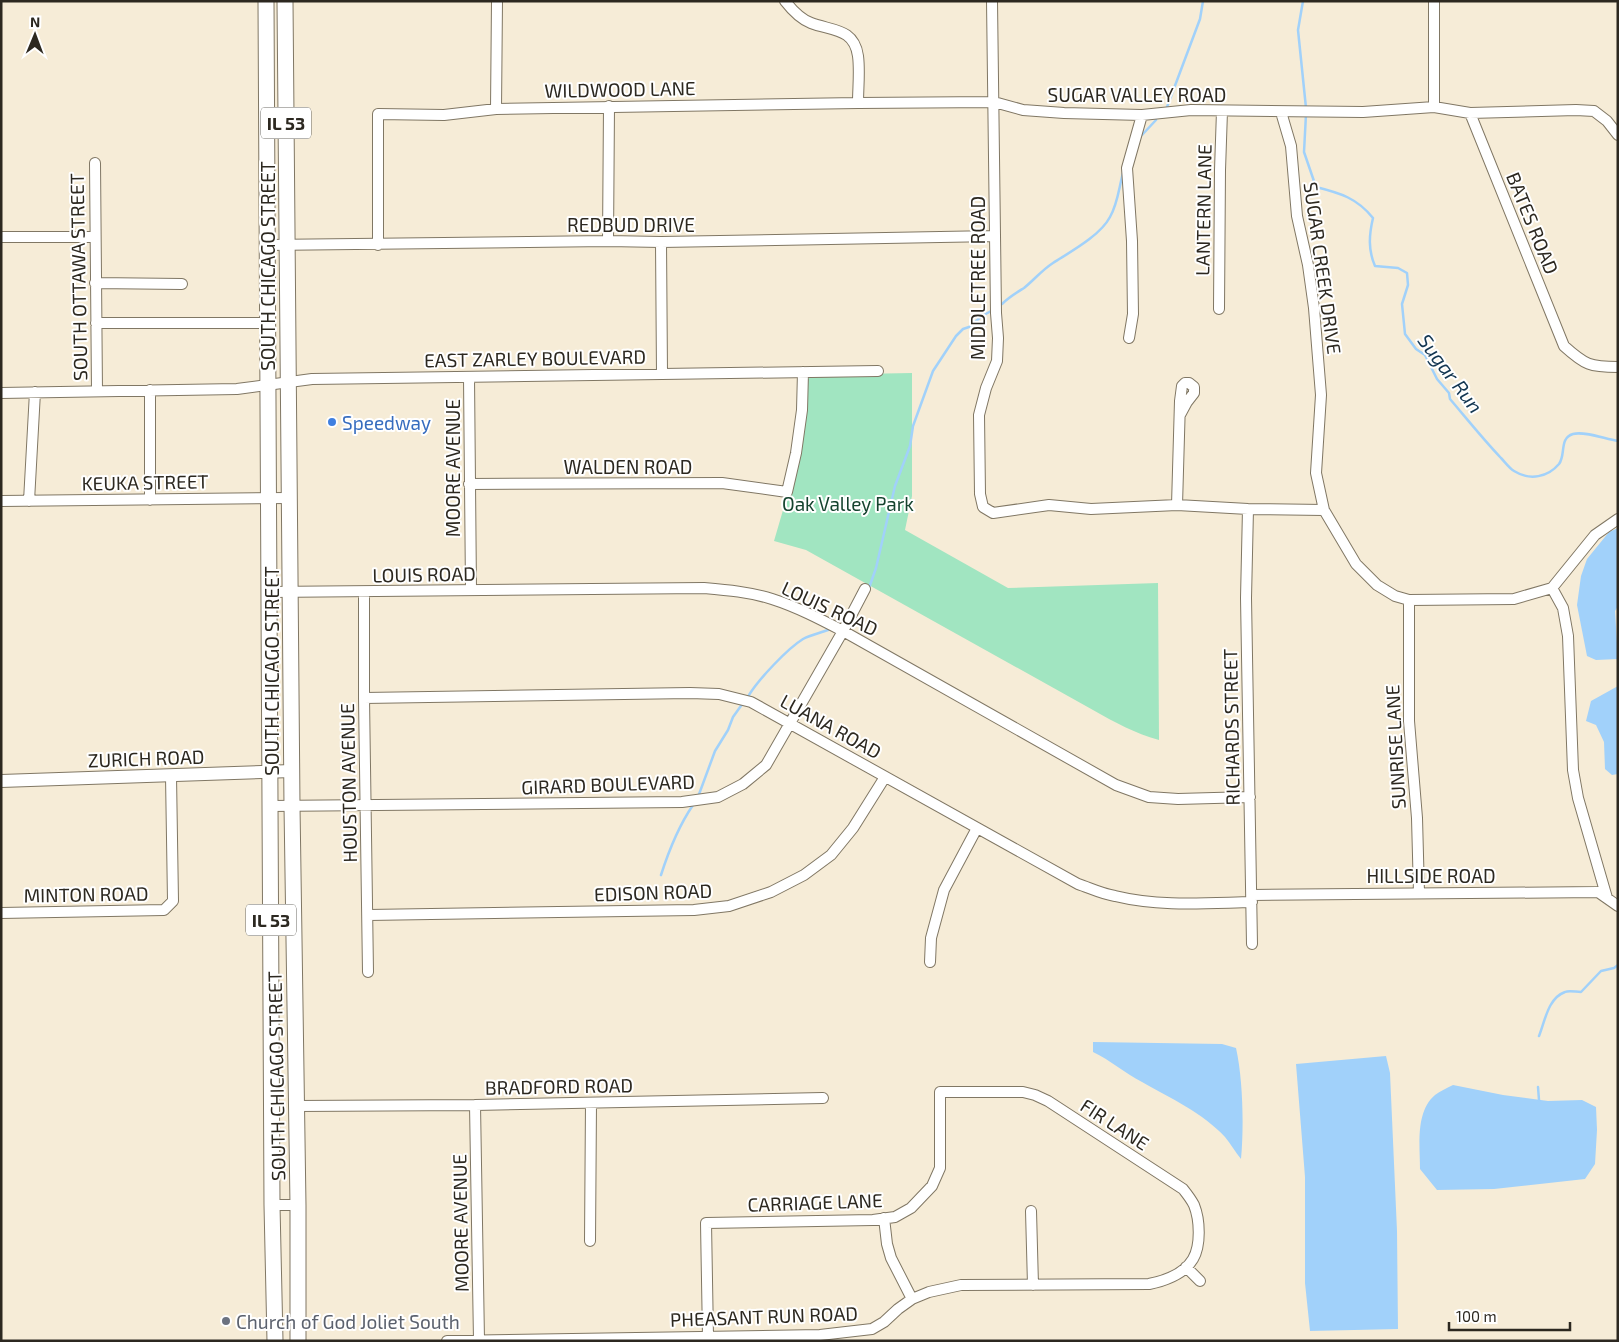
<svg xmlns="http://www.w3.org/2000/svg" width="1619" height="1342" font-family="'Exo 2',sans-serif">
<rect width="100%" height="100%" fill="#f6ecd7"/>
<path fill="#a1e5c1" d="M912,373V496L905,530L1008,588L1158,583L1159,740C1134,733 1116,723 1093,710L806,550L774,541L800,452L805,375Z"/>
<path fill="#a1d1fa" d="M1618,528V606L1615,611L1618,659L1596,660L1587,656L1577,605L1581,576L1587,559L1609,532Z
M1618,686V774L1612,775L1605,769L1604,742L1596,725L1586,721L1591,701Z
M1093,1042L1222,1044L1236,1048C1243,1079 1244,1127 1241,1159C1235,1152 1231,1144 1225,1137C1203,1113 1170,1098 1142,1082C1125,1073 1110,1060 1093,1052Z
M1386,1056L1390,1073L1397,1231L1398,1329L1310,1331L1305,1283V1177L1296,1064Z
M1453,1085L1503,1095L1548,1101L1582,1100L1596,1107L1597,1130L1595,1164L1585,1179L1494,1189L1437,1190L1420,1169C1420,1146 1415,1112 1435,1095C1440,1091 1447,1088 1453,1085Z"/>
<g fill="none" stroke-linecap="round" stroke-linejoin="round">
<path stroke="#a1d1fa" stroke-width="2.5" d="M1303,1L1298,30L1306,108
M1167,107L1200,19L1203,1
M1306,114L1304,152L1316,187C1340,193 1357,198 1373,218C1369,235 1368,250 1375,266L1398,268L1407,273L1408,285L1402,304L1405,334L1416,349L1425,355L1437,379L1449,393L1450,399C1467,419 1483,439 1501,458C1505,462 1509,468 1514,471C1530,481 1548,477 1559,464C1566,455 1559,438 1573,434C1585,431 1605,439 1618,441
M1142,135L1156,120
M1002,304C1009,297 1016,293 1024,288C1034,280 1042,270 1053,263C1070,252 1100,236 1110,217C1118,203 1119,187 1123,173
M869,588L876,568L895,486L910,446L913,426L933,371L956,336L963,329L969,327L982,316L993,310
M749,695C759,679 787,649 803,639C810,635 820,633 828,630
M698,797L715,751L728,730L733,717L743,703
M661,875C669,850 678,827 693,805
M1539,1036C1545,1021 1548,998 1565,992C1569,990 1576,992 1581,992L1601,971L1614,968L1618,965
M1538,1087L1539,1100"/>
<g stroke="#807764" stroke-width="12">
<path id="minor" d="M785,1C792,10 800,19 811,23C832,31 854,28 858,56C860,71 858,88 858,103
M992,1L996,313L998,338L997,361L986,388L979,415L980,494L983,507L993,513L1049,505L1091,509L1177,505L1248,509L1324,510
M1434,1V107
M496,109L497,1
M1281,112L1291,146L1297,216L1308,265L1314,308L1321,395L1316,473L1324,510L1356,564L1377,585L1395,596L1409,600L1514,599L1552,588L1595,535L1618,519
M1470,113L1564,346C1585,365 1590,367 1618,367
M95,163L97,391
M1,237H95
M608,241L609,106
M661,242L662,374
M267,245L608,241L661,242L995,236
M378,245V114L444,115L496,109L858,103L994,102L1023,110L1064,113L1142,115L1191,110L1363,112L1434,107L1470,113L1576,110L1594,111L1607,121L1618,135
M95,283L182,284
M1219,309L1220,170L1222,111
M96,323H267
M1129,338L1133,314L1132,241L1127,168L1142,115
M469,377L471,590
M150,390V500
M1,393L237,389L312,379L878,371
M469,484L722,483L787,492L796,453L802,410L803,372
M1,501L289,498
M29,501L35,392
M1177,505L1180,401L1182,386L1185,383H1189L1194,387V393L1187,402L1180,415
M1248,509L1246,598L1252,944
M1552,588L1563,608L1568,636L1573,770L1578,798L1607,898
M269,592L704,588C727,590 750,592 772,599C797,607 820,619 843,631L1116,785L1149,797L1178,799L1250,797
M364,592V698L368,972
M1409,600V721L1417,818L1419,893
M364,698L690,693L719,694L751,702L1078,884C1090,888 1102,894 1115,896C1160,907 1206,903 1252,902
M270,806L682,802L718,797L743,784L766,765L843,631L865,589
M1252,895L1598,892L1618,906
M1,913L164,910L173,901L171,776
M368,915L694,910L729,906L771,892L804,875L831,855L853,828L885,777
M930,962L931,938L944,890L977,828
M475,1105L479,1340
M296,1106L475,1105L823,1098
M272,1205H298
M1031,1211L1033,1285
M884,1218L887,1244L891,1258L912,1299
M590,1241L591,1103
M1186,1267L1200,1281
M447,1341L820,1335L872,1329L884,1322L898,1309L912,1299L929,1292L961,1285L1149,1284C1164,1281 1184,1274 1193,1259C1201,1245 1200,1220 1194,1205C1191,1199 1187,1194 1183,1189L1048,1101L1035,1095L1023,1092H940V1168L932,1186L911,1208L895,1217L873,1220L706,1223L708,1337"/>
</g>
<g stroke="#807764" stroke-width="14">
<path id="tertiary" d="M1,781L292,771"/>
</g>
<g stroke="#807764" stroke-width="17">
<path id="primary" d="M266,1L272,1205L275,1341
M285,1L292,806L298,1205V1341"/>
</g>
<use href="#minor" stroke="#fff" stroke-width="10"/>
<use href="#tertiary" stroke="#fff" stroke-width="12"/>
<use href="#primary" stroke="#fff" stroke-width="15"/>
</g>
<circle fill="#3f7fe0" stroke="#fff" stroke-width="2" cx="332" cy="422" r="5"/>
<circle fill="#6b7280" stroke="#fff" stroke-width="2" cx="226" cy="1321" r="5"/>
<g text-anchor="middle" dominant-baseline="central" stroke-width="4" stroke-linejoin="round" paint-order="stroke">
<g fill="#fff" stroke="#6b6863" stroke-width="1">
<rect x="261" y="107.5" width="50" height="31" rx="4"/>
<rect x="246" y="904.5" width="50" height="31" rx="4"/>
</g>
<g font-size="18" font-weight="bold" fill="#2c2820">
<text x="286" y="123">IL 53</text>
<text x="271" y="920">IL 53</text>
</g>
<g font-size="19" fill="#2c2820" stroke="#fff">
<text transform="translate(620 89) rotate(-1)">WILDWOOD LANE</text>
<text x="1137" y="94">SUGAR VALLEY ROAD</text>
<text transform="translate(1203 210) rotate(-89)">LANTERN LANE</text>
<text transform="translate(1533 223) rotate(68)">BATES ROAD</text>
<text x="631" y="224">REDBUD DRIVE</text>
<text transform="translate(267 266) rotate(-90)">SOUTH CHICAGO STREET</text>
<text transform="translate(1323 268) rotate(82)">SUGAR CREEK DRIVE</text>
<text transform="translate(78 277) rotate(-91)">SOUTH OTTAWA STREET</text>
<text transform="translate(977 278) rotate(-90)">MIDDLETREE ROAD</text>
<text transform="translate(535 358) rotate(-1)">EAST ZARLEY BOULEVARD</text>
<text x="628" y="466">WALDEN ROAD</text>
<text transform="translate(452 468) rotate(-90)">MOORE AVENUE</text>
<text transform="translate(145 482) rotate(-1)">KEUKA STREET</text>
<text transform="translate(424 574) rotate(-1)">LOUIS ROAD</text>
<text transform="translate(830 608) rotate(25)">LOUIS ROAD</text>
<text transform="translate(271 671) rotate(-90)">SOUTH CHICAGO STREET</text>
<text transform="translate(831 726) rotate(29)">LUANA ROAD</text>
<text transform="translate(1231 727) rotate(-91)">RICHARDS STREET</text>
<text transform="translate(1395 747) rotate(-93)">SUNRISE LANE</text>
<text transform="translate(146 758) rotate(-2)">ZURICH ROAD</text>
<text transform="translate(348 783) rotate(-91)">HOUSTON AVENUE</text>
<text transform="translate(608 784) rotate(-2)">GIRARD BOULEVARD</text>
<text x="1431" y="875">HILLSIDE ROAD</text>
<text transform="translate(653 892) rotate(-2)">EDISON ROAD</text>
<text transform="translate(86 894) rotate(-1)">MINTON ROAD</text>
<text transform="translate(276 1076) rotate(-91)">SOUTH CHICAGO STREET</text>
<text transform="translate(559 1086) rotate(-1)">BRADFORD ROAD</text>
<text transform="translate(1115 1124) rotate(33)">FIR LANE</text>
<text transform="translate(815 1202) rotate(-2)">CARRIAGE LANE</text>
<text transform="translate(460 1223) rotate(-91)">MOORE AVENUE</text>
<text transform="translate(764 1316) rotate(-2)">PHEASANT RUN ROAD</text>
</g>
<g font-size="19" fill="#366cbe" stroke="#fff" text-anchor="start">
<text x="342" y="422">Speedway</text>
</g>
<g font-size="19" fill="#15442f" stroke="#fff">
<text x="848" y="503">Oak Valley Park</text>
</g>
<g font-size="19" fill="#5b616d" stroke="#fff" text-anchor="start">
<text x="236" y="1321">Church of God Joliet South</text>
</g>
<g font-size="20" font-style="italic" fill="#133651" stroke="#fff">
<text transform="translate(1451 373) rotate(53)">Sugar Run</text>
</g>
</g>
<rect width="1619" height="1342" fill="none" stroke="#2c2820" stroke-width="5"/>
<g transform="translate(35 35) rotate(1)" stroke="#ffffff" stroke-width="4" paint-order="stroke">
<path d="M0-4L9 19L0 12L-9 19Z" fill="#2c2820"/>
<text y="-8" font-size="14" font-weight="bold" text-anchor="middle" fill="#2c2820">N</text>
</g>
<path d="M1449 1322v8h121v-8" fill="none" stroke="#2c2820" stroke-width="2.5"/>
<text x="1456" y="1322" font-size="15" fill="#2c2820" stroke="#ffffff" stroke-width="4" paint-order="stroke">100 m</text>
</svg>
